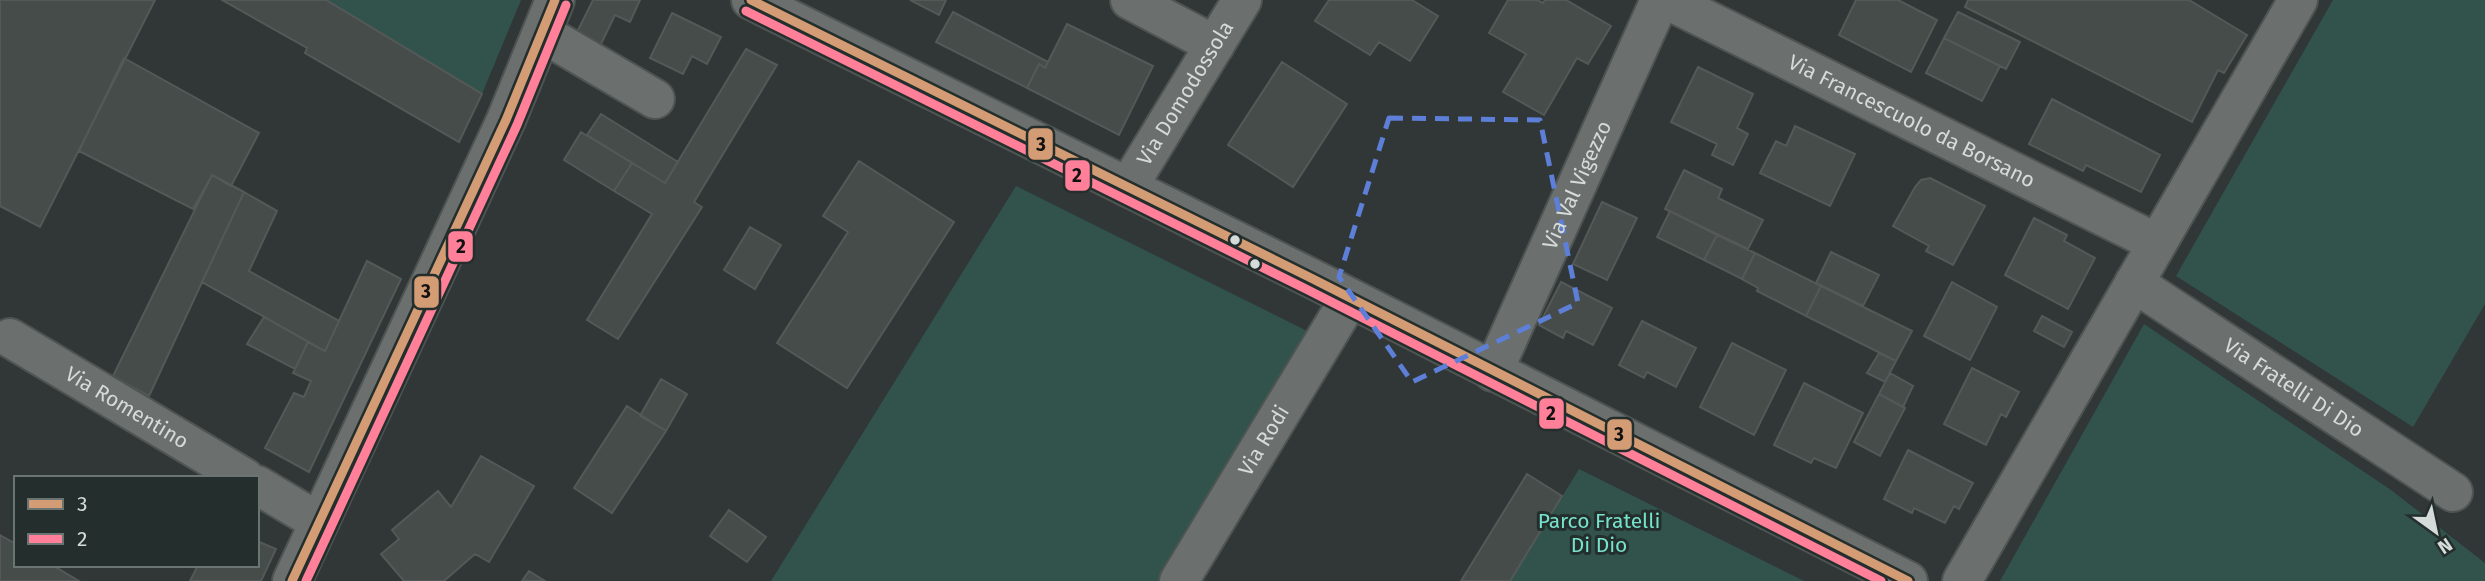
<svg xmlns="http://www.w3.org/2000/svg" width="2485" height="581" font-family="'Fira Sans',sans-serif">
<rect width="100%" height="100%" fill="#313736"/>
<path fill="#31534c" d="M326,0H521L482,94Z
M2333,0H2485V304L2413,427L2176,276Z
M1016,186L1311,333L1159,581H771Z
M2144,324L2391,490L2485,563V581H2000Z
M1579,469L1804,581H1510Z"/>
<path fill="#464c4a" stroke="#545958" stroke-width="2" d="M0,0H155L40,227L0,206Z
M222,0H326L482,94L459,142L305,53L307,48Z
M593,0H640L630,22L615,15L600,46L577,32Z
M910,0H946L939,15Z
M1329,0H1412L1438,16L1410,61L1379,42L1370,55L1315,21Z
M1508,0H1537L1543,3L1545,0H1566L1611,26L1588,64L1577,58L1544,115L1503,92L1526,54L1489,33Z
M1856,0H1898L1937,20L1911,72L1839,35Z
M1968,0H2189L2247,35L2224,73L2218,70L2192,122L1965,7Z
M953,12L1048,62L1045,68L1039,64L1027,88L936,42Z
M1958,12L2020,42L2006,69L1944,38Z
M672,13L721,37L707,64L692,56L683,74L650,58Z
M1067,24L1153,66L1119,135L1027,88L1039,64L1045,68Z
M1944,38L2000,66L1982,101L1926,73Z
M746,49L777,65L694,202L702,207L618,339L587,320L652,214L614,191L632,163L665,183Z
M124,58L259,133L231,186L212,175L193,209L79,151Z
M1282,62L1347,104L1293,187L1228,145Z
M1698,67L1753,94L1737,128L1748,134L1733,165L1712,155L1717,144L1671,122Z
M2052,99L2160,155L2141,192L2086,165L2083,171L2029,144Z
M601,114L678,162L665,183L587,135Z
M1795,126L1855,154L1830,206L1760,173L1776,141L1786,146Z
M581,132L632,163L614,191L564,160Z
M859,161L954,222L847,388L777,343L848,232L823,216Z
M1684,170L1722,189L1718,198L1763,220L1748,249L1665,209Z
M212,175L244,192L149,396L113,376Z
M1930,178L1985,206L1953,265L1926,251L1929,246L1893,226L1915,187L1921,180Z
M244,192L277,211L249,271L339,321L325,351L202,282Z
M1602,202L1637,218L1607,280L1573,264Z
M1670,211L1717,235L1704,260L1657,237Z
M2034,218L2067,235L2064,241L2095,258L2068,309L2005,275Z
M750,227L781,245L755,289L724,270Z
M1717,235L1755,253L1742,279L1704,260Z
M1831,252L1879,275L1863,306L1816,283Z
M1755,253L1821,286L1806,316L1757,291L1758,288L1742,279Z
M367,261L401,279L309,472L265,448L294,393L304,397L311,381L293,373L308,342L325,351Z
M1561,282L1612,308L1593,345L1566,331L1563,338L1539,325Z
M1952,282L1997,307L1970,360L1924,336Z
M1821,286L1912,331L1896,361L1806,316Z
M2042,316L2072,332L2064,347L2034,331Z
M264,317L308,342L295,369L247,344Z
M1642,321L1696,348L1676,387L1647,372L1644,378L1619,365Z
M1732,343L1786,370L1754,435L1700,407Z
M1879,353L1896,361L1885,382L1867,373Z
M1972,368L2019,392L2006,417L2001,414L1986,445L1944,424Z
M1890,373L1913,386L1903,407L1879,394Z
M661,379L687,394L666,431L640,416Z
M1804,383L1863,413L1836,468L1814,458L1811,463L1774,445Z
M1879,394L1905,408L1880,456L1854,442Z
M627,406L666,431L612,513L574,488Z
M1908,450L1973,483L1959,509L1954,506L1945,523L1914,508L1912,513L1884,499Z
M481,456L534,486L489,562L475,554L444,581H404L381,554L399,539L392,530L438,491L451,507Z
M1527,474L1562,496L1510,581H1461Z
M729,510L766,537L747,562L710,536Z
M0,535L16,544V565H52L79,581H0Z
M257,541L276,549L261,581H190L198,565H257Z
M529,571L545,581H522Z"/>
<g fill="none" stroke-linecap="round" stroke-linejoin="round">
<g stroke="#4e5452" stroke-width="42">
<g id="minor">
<path d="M751,0L1311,278L1908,581"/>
<path d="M1130,0L1215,45"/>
<path id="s1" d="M1667,0L2157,243"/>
<path d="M542,33L655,99"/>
<path id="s2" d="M1128,187L1242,0"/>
<path id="s3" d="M2134,283L2453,492"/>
<path id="s4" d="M10,338L245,478"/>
<path id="s5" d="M1493,372L1660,0"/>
<path d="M257,485L319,522"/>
<path d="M292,581L506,120L555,0"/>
<path id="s6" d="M1179,581L1350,298"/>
<path d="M1962,581L2298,0"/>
</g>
</g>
<use href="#minor" stroke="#6b6f6e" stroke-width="38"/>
<g stroke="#242f2d" stroke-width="14">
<path id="bus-1" d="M751,0L1311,278L1908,581
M292,581L506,120L555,0"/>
</g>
<g stroke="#242f2d" stroke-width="14">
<path id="bus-2" d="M746,11L1306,289L1881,581
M306,581L517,125L566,5"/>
</g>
<use href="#bus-1" stroke="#d39c74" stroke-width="9"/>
<use href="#bus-2" stroke="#ff8098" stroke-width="9"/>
</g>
<path fill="none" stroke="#5d7fd8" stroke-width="5" stroke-dasharray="14 9" stroke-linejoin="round" d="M1389,118L1540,120L1578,303L1412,382L1339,277Z"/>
<g fill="#d4dbd9" stroke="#242f2d" stroke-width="2.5">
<circle cx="1235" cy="240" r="6"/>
<circle cx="1255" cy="264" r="6"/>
</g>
<g text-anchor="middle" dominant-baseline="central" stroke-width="6" stroke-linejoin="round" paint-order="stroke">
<g font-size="21" fill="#d4dbd9" stroke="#242f2d">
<text stroke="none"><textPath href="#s2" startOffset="110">Via Domodossola</textPath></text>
<text stroke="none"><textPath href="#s1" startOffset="273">Via Francescuolo da Borsano</textPath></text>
<text stroke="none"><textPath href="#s5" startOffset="205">Via Val Vigezzo</textPath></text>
<text stroke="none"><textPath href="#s3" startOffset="191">Via Fratelli Di Dio</textPath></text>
<text stroke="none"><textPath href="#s4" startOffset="136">Via Romentino</textPath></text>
<text stroke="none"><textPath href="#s6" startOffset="164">Via Rodi</textPath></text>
</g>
<g font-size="21" fill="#76e2cc" stroke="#242f2d">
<text x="1599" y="521">Parco Fratelli<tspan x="1599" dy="24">Di Dio</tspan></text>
</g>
</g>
<g stroke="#242f2d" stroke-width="2.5">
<rect x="1027" y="127" width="27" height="34" rx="7" fill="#d39c74"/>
<rect x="1064" y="159" width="27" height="33" rx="7" fill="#ff8098"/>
<rect x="447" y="230" width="27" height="33" rx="7" fill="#ff8098"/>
<rect x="413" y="275" width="27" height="34" rx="7" fill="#d39c74"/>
<rect x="1538" y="397" width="27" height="33" rx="7" fill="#ff8098"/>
<rect x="1606" y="418" width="27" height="33" rx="7" fill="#d39c74"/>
</g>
<g font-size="19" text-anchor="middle" font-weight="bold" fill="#111">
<text x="1041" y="151">3</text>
<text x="1077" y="182">2</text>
<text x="461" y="253">2</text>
<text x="426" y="298">3</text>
<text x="1551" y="420">2</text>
<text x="1619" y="441">3</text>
</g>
<rect x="14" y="476" width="245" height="91" fill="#242f2d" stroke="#6a7472" stroke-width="2"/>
<rect x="28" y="499" width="35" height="10" fill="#d39c74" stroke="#6a7472" stroke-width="2"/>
<text x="77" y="511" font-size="21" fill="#d4dbd9">3</text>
<rect x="28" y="534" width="35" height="10" fill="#ff8098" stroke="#6a7472" stroke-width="2"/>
<text x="77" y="546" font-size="21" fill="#d4dbd9">2</text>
<g transform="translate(2436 532) rotate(147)" stroke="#242f2d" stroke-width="5" paint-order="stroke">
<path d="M0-5L12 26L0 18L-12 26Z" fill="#d4dbd9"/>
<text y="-10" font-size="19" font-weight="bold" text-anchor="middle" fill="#d4dbd9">N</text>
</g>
</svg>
